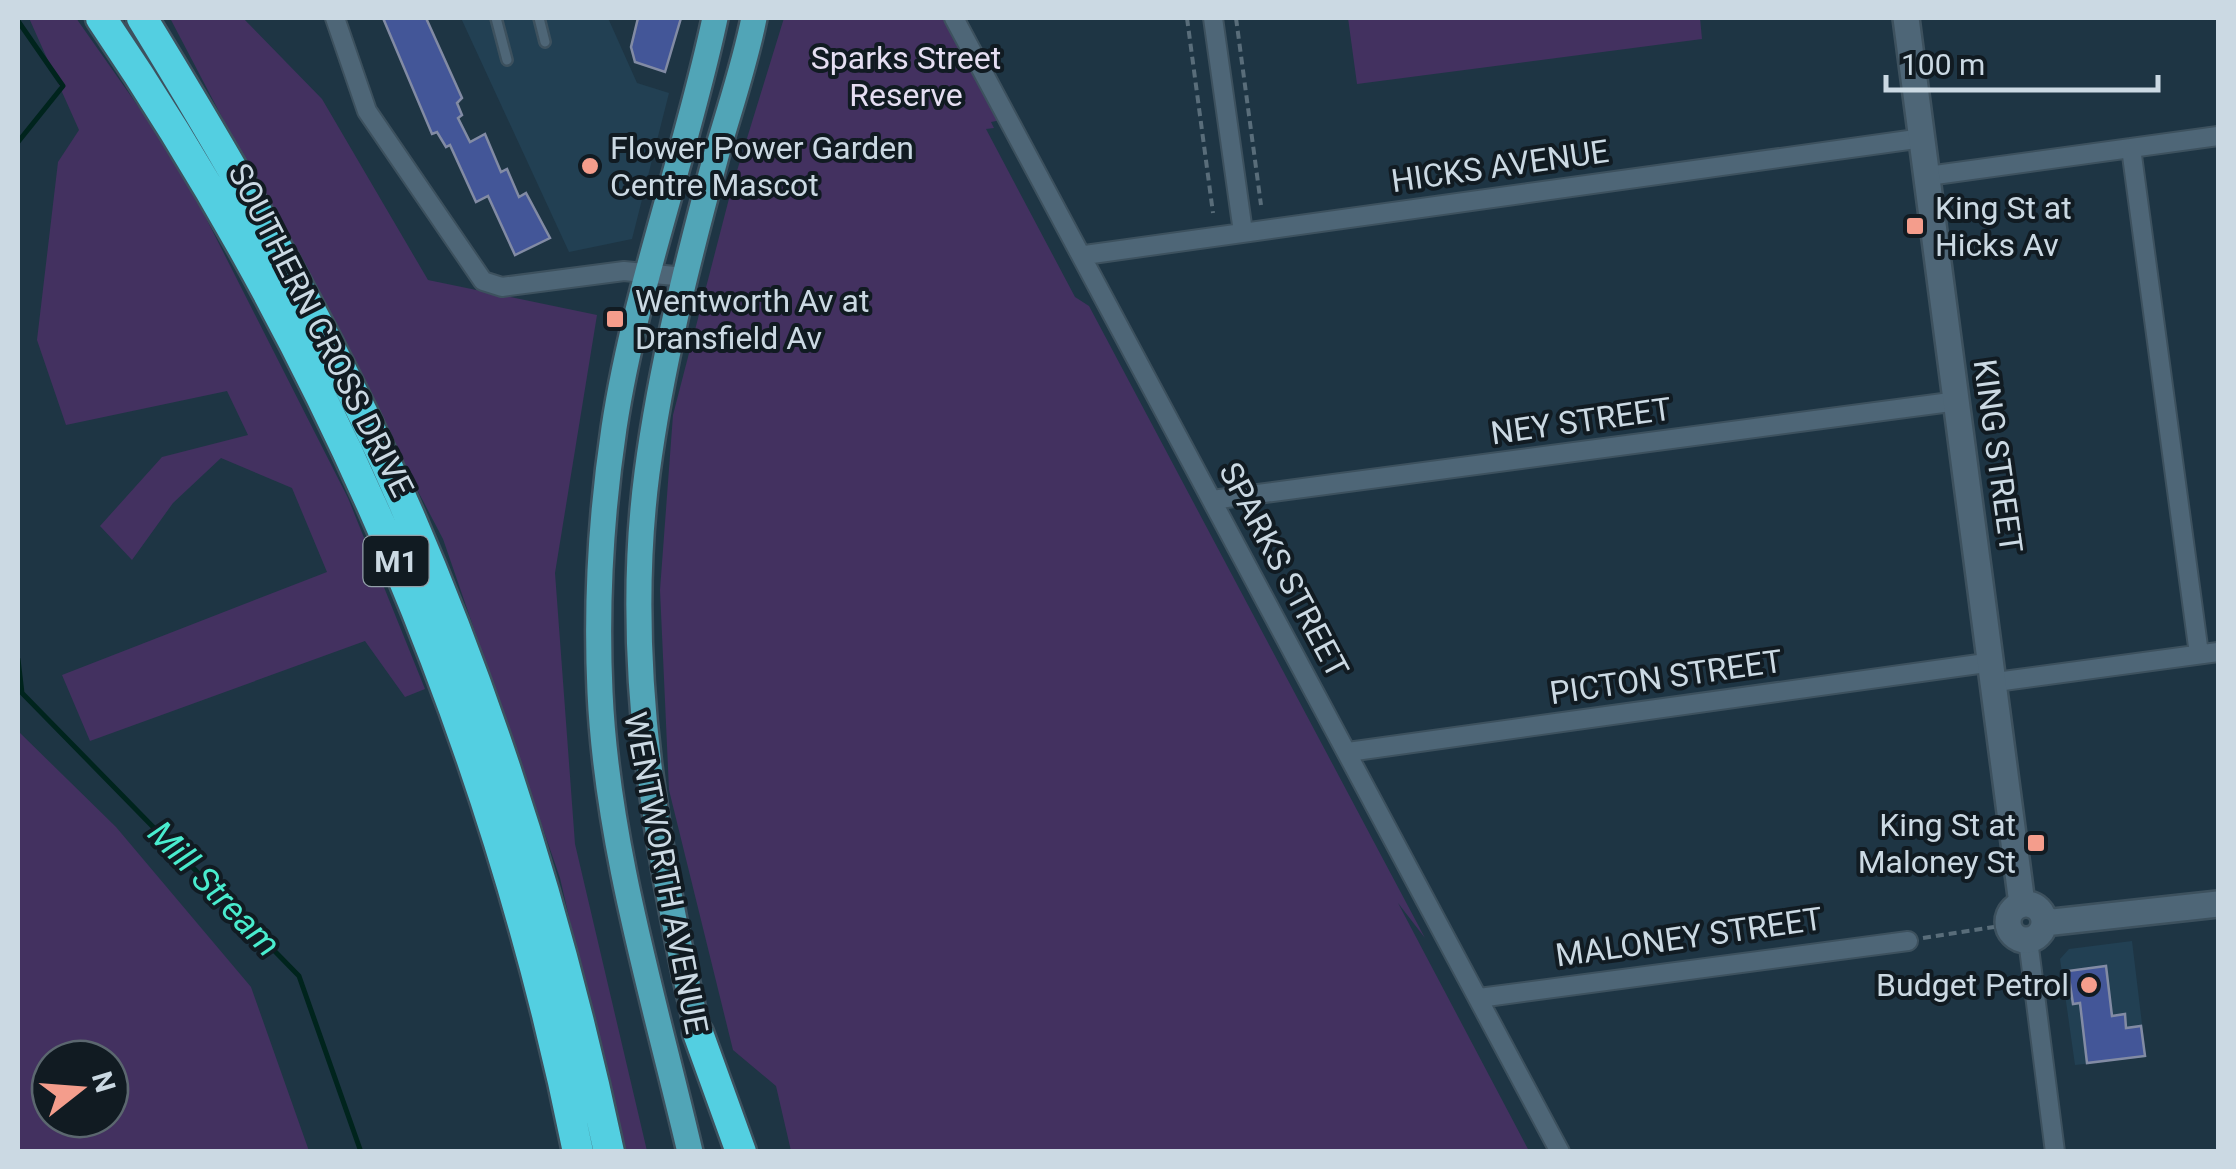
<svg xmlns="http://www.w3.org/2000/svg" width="2236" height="1169" font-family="Roboto,sans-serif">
<rect width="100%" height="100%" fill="#1e3544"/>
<path fill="#224053" d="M461,18H608L637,83L669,93L632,239L569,252Z
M2132,941L2146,1057L2075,1065L2060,959L2069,949Z"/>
<path fill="#433160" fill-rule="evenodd" d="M29,18H76L178,163L348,498L425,689L405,697L365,641L90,741L62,675L327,572L292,488L221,458L173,503L132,560L100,526L162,457L248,435L227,391L66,425L37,340L58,162L79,130Z
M170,18H243L322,99L428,280L597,315L555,573L575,844L647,1151H623L560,878L443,539Z
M784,18H947L1001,120L991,122L994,128L986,129L1075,297L1089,306L1425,938L1398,903L1529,1151H791L776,1086L733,1050L669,790L660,590L673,415L732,187Z
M1348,18H1700L1702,39L1357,84Z
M18,731L116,827L251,987L309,1151H18ZM50,1059H110V1119H50Z"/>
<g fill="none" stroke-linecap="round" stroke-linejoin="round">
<path stroke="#00241d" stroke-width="5" d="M18,21L63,86L18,142
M18,659L22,693L299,976L361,1152"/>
</g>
<path fill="#435698" stroke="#828ba4" stroke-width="2.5" d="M383,18H426L462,98L457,103L462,115L458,118L470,142L485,134L501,172L507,169L519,197L526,193L550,238L515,255L488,196L476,202L450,145L446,147L437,132L432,134Z
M638,18H681L665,72L635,62L631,47Z
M2106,966L2112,1016L2125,1014L2126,1028L2141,1026L2145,1056L2087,1063L2080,1003L2073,1004L2068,971Z"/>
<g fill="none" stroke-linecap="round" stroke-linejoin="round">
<g stroke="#3d515e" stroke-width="14">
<path id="service" d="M496,18L507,60
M539,18L545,42"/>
</g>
<g stroke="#3d515e" stroke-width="22">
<path id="minor" d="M335,18L367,111L483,281L502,287L624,271L685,277
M954,18L1560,1152
M1213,18L1243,232
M2131,148L2199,654
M1928,176L2218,136
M1085,255L1923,138
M1212,500L1958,401
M1996,682L2218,652
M1348,752L1993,662
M2028,940L2055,1152
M1479,998L1908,941"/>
</g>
<g stroke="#3d515e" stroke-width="30">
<path id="secondary" d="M1906,18L2022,904
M2008 922a18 18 0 1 1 36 0a18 18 0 1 1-36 0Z
M2044,923L2218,904"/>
</g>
<g stroke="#3d515e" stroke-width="30">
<path id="primary" d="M702,1049C658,862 622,665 647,473C661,366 688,260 716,156C729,110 745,64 754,18
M690,1152C655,1002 607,847 600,692C596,605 601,515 614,428C635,289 686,155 715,18"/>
</g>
<g stroke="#3d515e" stroke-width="35">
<path id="motorway" d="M101,18C333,360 496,745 578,1152
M142,18C221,147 297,277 363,414C475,648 555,898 609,1152
M698,1033L741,1152"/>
</g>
<path stroke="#596d7a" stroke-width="4" stroke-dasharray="8 5" stroke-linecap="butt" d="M1187,18L1213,213
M1236,18L1261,205
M1923,938L1994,927"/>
<use href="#service" stroke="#4e6677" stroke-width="9"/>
<use href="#minor" stroke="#4e6677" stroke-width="18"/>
<use href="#secondary" stroke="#4e6677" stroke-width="25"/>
<use href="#primary" stroke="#51a5b7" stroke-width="25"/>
<use href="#motorway" stroke="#53cfe1" stroke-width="30"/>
</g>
<g fill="#f49d8c" stroke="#111b22" stroke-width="4">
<circle cx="590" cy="166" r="10"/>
<rect x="1905" y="216" width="20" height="20" rx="5"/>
<rect x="605" y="309" width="20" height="20" rx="5"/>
<rect x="2026" y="833" width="20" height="20" rx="5"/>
<circle cx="2089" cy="985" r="10"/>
</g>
<g text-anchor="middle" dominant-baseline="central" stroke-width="8" stroke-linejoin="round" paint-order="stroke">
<rect fill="#111b22" stroke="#93a0a9" stroke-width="2.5" x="363.5" y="536" width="65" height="50" rx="8"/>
<g font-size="30" font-weight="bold" fill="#cbd9e3">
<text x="396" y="561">M1</text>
</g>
<g font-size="32" fill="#e5def2" stroke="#111b22">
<text x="906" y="58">Sparks Street<tspan x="906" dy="37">Reserve</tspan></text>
</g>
<g font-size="32" fill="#cbd9e3" stroke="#111b22" text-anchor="start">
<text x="610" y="148">Flower Power Garden<tspan x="610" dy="37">Centre Mascot</tspan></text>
<text x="1935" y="208">King St at<tspan x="1935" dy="37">Hicks Av</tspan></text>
<text x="635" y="301">Wentworth Av at<tspan x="635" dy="37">Dransfield Av</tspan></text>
<text x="2016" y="825" text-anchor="end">King St at<tspan x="2016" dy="37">Maloney St</tspan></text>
<text x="2069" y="985" text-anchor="end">Budget Petrol</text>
</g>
<g font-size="32" fill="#cbd9e3" stroke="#111b22">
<text transform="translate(1500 166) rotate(-8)">HICKS AVENUE</text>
<text transform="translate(321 330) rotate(63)">SOUTHERN CROSS DRIVE</text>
<text transform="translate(1581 421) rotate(-8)">NEY STREET</text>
<text transform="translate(1998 456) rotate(82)">KING STREET</text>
<text transform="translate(1284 570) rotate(62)">SPARKS STREET</text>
<text transform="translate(1666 677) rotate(-8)">PICTON STREET</text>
<text transform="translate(666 873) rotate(79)">WENTWORTH AVENUE</text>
<text transform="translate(1689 937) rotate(-8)">MALONEY STREET</text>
</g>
<g font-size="35" font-style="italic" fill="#49ecce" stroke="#111b22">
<text transform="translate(214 889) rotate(46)">Mill Stream</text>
</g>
</g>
<rect width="2236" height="1169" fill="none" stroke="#cbd9e3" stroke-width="40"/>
<g transform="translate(80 1089) rotate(73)"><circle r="48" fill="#111b22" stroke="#5b676f" stroke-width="2.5"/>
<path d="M0-8L18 38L0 25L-18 38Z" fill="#f49d8c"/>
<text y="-15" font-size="28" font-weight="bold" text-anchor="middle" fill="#cbd9e3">N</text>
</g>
<path d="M1886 75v15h272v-15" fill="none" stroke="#cbd9e3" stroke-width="5"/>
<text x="1901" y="75" font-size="30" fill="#cbd9e3" stroke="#111b22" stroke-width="8" paint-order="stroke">100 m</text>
</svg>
